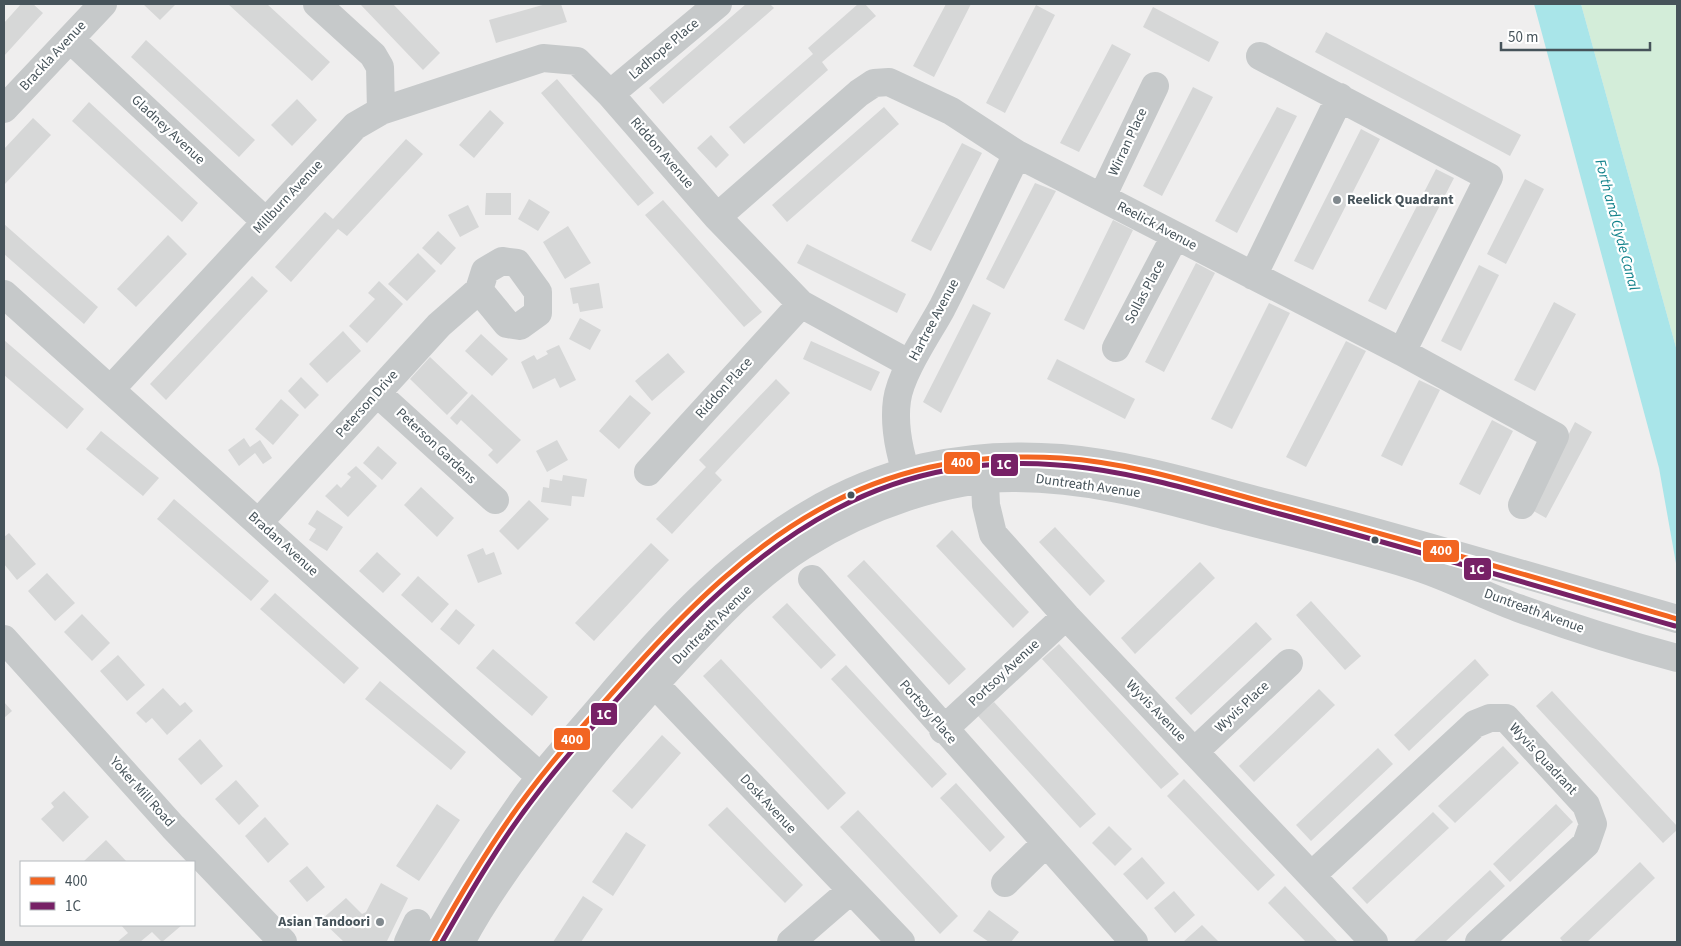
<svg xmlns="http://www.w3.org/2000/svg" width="1681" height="946" font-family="'Source Sans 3',sans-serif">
<rect width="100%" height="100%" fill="#efeeee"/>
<path fill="#d3edd9" d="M1581,4H1677V351Z"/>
<path fill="#a9e5e9" d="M1534,4H1581L1677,351V569L1659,468Z"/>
<path fill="#d6d7d7" d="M21,4H33L43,13L4,56V23Z
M143,4H176L160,20Z
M228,4H267L330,62L312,81Z
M360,4H393L440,53L423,70Z
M546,4H561L567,22L496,43L489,20Z
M746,4H770L774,8L663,104L649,88Z
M858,4H865L876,16L822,62L828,70L744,144L729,127L813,54L808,48Z
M946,4H971L934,77L913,66Z
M1036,5L1055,15L1005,113L986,103Z
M1153,7L1219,42L1209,62L1143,27Z
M1326,32L1521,135L1510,156L1315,52Z
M146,40L255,140L239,157L131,57Z
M1112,44L1131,54L1079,152L1060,143Z
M557,79L654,193L638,206L541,93Z
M1193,87L1213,97L1162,196L1143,186Z
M297,99L317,120L292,146L271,125Z
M89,102L198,203L182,222L72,121Z
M884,107L899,124L787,222L772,205Z
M1277,107L1297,116L1237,233L1215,221Z
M490,110L504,123L474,158L459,145Z
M33,118L51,135L4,185V149Z
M1361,129L1380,139L1313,270L1294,261Z
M711,135L729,155L716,168L697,148Z
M406,139L423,154L347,236L338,229L291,282L275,267L325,212L333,219Z
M962,143L982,153L931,251L911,241Z
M1436,169L1454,178L1386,310L1368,301Z
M1525,179L1544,189L1506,264L1487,254Z
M1035,183L1056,191L1004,289L986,279Z
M486,193H511V215H485Z
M529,199L550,212L538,231L518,219Z
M663,200L762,312L744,327L645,215Z
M468,205L479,227L460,237L448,215Z
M1113,220L1133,230L1084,330L1064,320Z
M4,224L98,307L84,324L4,254Z
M568,226L591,263L565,279L543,242Z
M438,231L456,248L441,265L422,248Z
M168,235L187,254L136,307L117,289Z
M807,244L906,294L897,313L797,263Z
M418,253L436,271L407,301L388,284Z
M1196,263L1215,273L1164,372L1145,362Z
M1479,265L1499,275L1461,351L1441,341Z
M252,276L268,291L166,400L150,384Z
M379,281L403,304L367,343L349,326L375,299L368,293Z
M599,283L603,308L580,312L578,303L573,304L570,288Z
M1554,302L1576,314L1535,391L1514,380Z
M1269,303L1290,313L1232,429L1211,419Z
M973,304L991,313L941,413L923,402Z
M580,318L601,330L590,350L569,339Z
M343,331L361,351L327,383L309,364Z
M481,334L508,359L492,376L465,351Z
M4,340L84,409L67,429L4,375Z
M811,341L880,372L871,391L803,359Z
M1346,341L1366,351L1306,467L1286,457Z
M559,345L576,380L560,388L555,378L533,389L521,362L534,355L537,360L548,354L546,351Z
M668,353L685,372L652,401L635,381Z
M430,357L468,393L447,415L410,379Z
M1057,359L1135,399L1125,419L1047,379Z
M301,377L319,395L305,409L288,391Z
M776,379L790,393L715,473L722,480L672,534L656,519L706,467L699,460Z
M1419,380L1440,390L1402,466L1381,456Z
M472,394L521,440L497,464L488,455L493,450L461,420L457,425L450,418Z
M630,395L651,413L619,449L599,431Z
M281,399L299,415L273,445L255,429Z
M1492,420L1513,431L1480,495L1459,484Z
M1575,422L1592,432L1546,518L1530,509Z
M101,431L159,478L143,496L86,449Z
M244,438L250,447L260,440L272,458L263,464L255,453L239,466L228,450Z
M557,440L568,460L547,472L536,451Z
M378,446L397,463L382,480L363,463Z
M356,466L377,486L348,517L325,496L337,484L341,488L351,477L347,474Z
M563,475L587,479L584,497L572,496L571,506L541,502L543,487L549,488L550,479L562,481Z
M421,487L454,518L437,537L404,505Z
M174,499L269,581L251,601L157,519Z
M529,500L549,519L518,550L499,531Z
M317,510L343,527L327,551L309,540L316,529L308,524Z
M1055,527L1105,581L1090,596L1039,542Z
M952,530L1029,612L1013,628L936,546Z
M9,533L36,564L17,580L4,564V537Z
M651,543L669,560L594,641L575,623Z
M483,548L486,555L494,552L502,574L478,583L467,555Z
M377,552L401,574L383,593L359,571Z
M864,560L966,669L949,685L847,576Z
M1200,562L1215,578L1135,654L1121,638Z
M47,573L75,603L55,621L28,591Z
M418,576L449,604L432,623L401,595Z
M275,593L359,668L344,684L260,609Z
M1311,601L1361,656L1345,670L1296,615Z
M787,603L836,655L821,669L772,617Z
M456,609L475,625L459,645L440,629Z
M82,614L110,643L92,661L64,632Z
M1256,622L1272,639L1191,715L1175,698Z
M1059,644L1179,774L1161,789L1042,659Z
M493,649L548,697L532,716L476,668Z
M118,655L145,685L127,701L100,671Z
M721,659L846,793L828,810L703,676Z
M1475,659L1489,675L1409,751L1394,735Z
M846,665L947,774L932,788L831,679Z
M380,681L466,752L451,770L365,699Z
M163,688L180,706L185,702L193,711L167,735L152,718L146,723L136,713Z
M1319,689L1335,705L1254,782L1239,766Z
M1552,691L1677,826V830L1663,843L1536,706Z
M4,702L12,711L4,718Z
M994,702L1096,814L1080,828L978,716Z
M662,735L681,753L632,809L612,791Z
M200,739L223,766L201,785L178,759Z
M1503,746L1519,763L1455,823L1438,806Z
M1378,748L1393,764L1311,841L1296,825Z
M1184,779L1275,875L1258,891L1167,796Z
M236,780L259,806L239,825L215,799Z
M956,783L1005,837L990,852L940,798Z
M64,791L89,817L63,842L41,819L54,807L51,803Z
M437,804L460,820L419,881L396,866Z
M1556,804L1573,822L1510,882L1493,864Z
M727,807L803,885L785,903L708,825Z
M858,810L958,916L940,934L840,827Z
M1433,812L1449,828L1367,904L1352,888Z
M265,817L289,844L268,863L245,836Z
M1109,826L1132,849L1115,866L1092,843Z
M626,832L646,845L613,896L592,882Z
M106,840L127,862H83Z
M1142,857L1165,883L1147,900L1123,874Z
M1640,862L1655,878L1587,942H1563L1560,938Z
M307,866L325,887L307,902L289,881Z
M1490,870L1505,886L1477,912L1445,942H1413Z
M381,883L408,898L387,941L344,942L321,920L346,898L362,914L366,912Z
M1285,886L1338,942H1306L1268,903Z
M1174,891L1195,915L1175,933L1154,908Z
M583,896L603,909L581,942H553Z
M989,910L1019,932L1011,942H989L973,931Z
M121,925H182L162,942L152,932L140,942H117L128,933Z
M1202,925L1219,942H1183Z"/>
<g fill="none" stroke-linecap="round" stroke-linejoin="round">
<path stroke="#c6c9ca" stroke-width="28" d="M70,39L265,221
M1260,56L1489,177L1402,352
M610,94L718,4
M4,109L103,4
M381,111L543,58L577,61L610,94L717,217L801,304L910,364
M1102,197L1155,86
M717,217L859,93L874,83L889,82L951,111L1017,154L1402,352L1555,436L1522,505
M1253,276L1340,97
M4,294L555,790
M1116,348L1175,236
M111,389L355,126L381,111L380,67L373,55L317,4
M377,393L495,500
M984,461L986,505L993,534L1066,616L1374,942
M648,472L801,304
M912,489C902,463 893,429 897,400C901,372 928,334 942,308C968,257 992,205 1017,154
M259,522L439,325L479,290L485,271L502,261L517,263L538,292V313L520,326L507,324L479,290
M812,579L1134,942
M4,639L173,827L283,942
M643,672L901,942
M943,730L1066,616
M1195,751L1289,663
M1312,875L1475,724L1490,718H1506L1586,805L1593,824L1586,844L1479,942
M1005,883L1046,843
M408,942L417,923
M434,942C462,890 494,840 529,792C556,757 587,724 615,690C738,546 860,442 1061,458C1132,464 1202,486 1271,504C1407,539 1542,580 1677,619
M461,942C479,908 501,876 524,845C568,784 616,726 666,672C709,626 751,578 804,545C863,508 947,477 1016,478C1084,478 1150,495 1215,513C1280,530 1346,545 1411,565C1448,576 1482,595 1518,608C1570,627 1624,644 1677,658
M791,942L850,891"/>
<g stroke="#fff" stroke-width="9">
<path id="bus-1" d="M434,942C463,890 493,839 529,792C560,751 595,712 630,673C752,536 868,446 1061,458C1135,463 1207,487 1278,506C1412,541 1544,580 1677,619"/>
</g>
<g stroke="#fff" stroke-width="9">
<path id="bus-2" d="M442,942C471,891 501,840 537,794C568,753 603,715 637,677C762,537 889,441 1087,468C1153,477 1216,497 1280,514C1412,549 1543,588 1675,626"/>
</g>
<use href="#bus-1" stroke="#f26522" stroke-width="5"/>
<use href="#bus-2" stroke="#772166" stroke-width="5"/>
</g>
<g fill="#81898e" stroke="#fff" stroke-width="2">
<circle cx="1337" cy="200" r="5"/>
<circle cx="380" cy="922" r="5"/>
</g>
<g fill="#46535a" stroke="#fff" stroke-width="2">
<circle cx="851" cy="495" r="4.5"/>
<circle cx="1375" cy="540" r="4.5"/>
</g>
<g text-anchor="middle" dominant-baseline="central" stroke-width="4.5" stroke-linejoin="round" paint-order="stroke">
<g font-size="14" fill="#46535a" stroke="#fff">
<text transform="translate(664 49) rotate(-40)">Ladhope Place</text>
<text transform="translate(53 56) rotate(-47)">Brackla Avenue</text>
<text transform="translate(168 130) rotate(43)">Gladney Avenue</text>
<text transform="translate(1128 142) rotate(-65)">Wirran Place</text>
<text transform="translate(662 153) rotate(49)">Riddon Avenue</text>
<text transform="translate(288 197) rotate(-47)">Millburn Avenue</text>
<text transform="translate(1157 226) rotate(28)">Reelick Avenue</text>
<text transform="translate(1145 292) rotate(-62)">Sollas Place</text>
<text transform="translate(934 320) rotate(-62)">Hartree Avenue</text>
<text transform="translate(724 388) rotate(-48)">Riddon Place</text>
<text transform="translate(367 404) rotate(-48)">Peterson Drive</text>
<text transform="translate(436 446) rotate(43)">Peterson Gardens</text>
<text transform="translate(1088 486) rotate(8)">Duntreath Avenue</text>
<text transform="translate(283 544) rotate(42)">Bradan Avenue</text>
<text transform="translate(1534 611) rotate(20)">Duntreath Avenue</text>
<text transform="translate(712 625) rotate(-45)">Duntreath Avenue</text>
<text transform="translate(1004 673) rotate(-43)">Portsoy Avenue</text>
<text transform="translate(1242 707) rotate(-43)">Wyvis Place</text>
<text transform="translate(1156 711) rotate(46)">Wyvis Avenue</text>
<text transform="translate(928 712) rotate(49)">Portsoy Place</text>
<text transform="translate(1543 759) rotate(47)">Wyvis Quadrant</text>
<text transform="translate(142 792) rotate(48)">Yoker Mill Road</text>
<text transform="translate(768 804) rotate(47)">Dosk Avenue</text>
</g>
<g font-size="14" font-weight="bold" fill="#46535a" stroke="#fff" text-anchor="start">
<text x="1347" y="200">Reelick Quadrant</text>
<text x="370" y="922" text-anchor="end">Asian Tandoori</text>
</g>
<g font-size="15" font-style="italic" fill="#12828b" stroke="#fff">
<text transform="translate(1617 225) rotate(75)">Forth and Clyde Canal</text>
</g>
</g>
<g stroke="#fff" stroke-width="2">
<rect x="943" y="451" width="38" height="24" rx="5" fill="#f26522"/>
<rect x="990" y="453" width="29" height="24" rx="5" fill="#772166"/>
<rect x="1422" y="539" width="38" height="24" rx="5" fill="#f26522"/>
<rect x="1463" y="557" width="29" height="24" rx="5" fill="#772166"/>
<rect x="590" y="702" width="28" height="24" rx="5" fill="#772166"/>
<rect x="553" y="727" width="38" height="24" rx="5" fill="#f26522"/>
</g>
<g font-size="14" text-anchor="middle" font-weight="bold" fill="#fff">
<text x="962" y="467">400</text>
<text x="1004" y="469">1C</text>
<text x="1441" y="555">400</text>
<text x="1477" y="574">1C</text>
<text x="604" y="719">1C</text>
<text x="572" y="744">400</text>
</g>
<rect width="1681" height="946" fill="none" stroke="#46535a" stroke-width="10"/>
<rect x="20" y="861" width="175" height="65" fill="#ffffff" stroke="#b5babd"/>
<rect x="30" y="877" width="25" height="8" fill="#f26522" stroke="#b5babd"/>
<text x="65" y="886" font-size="15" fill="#46535a">400</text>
<rect x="30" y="902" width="25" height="8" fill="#772166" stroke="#b5babd"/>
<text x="65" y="911" font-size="15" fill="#46535a">1C</text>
<path d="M1501 42v8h149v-8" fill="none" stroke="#46535a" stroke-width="2.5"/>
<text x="1508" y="42" font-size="15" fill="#46535a" stroke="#ffffff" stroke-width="4" paint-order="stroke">50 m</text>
</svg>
